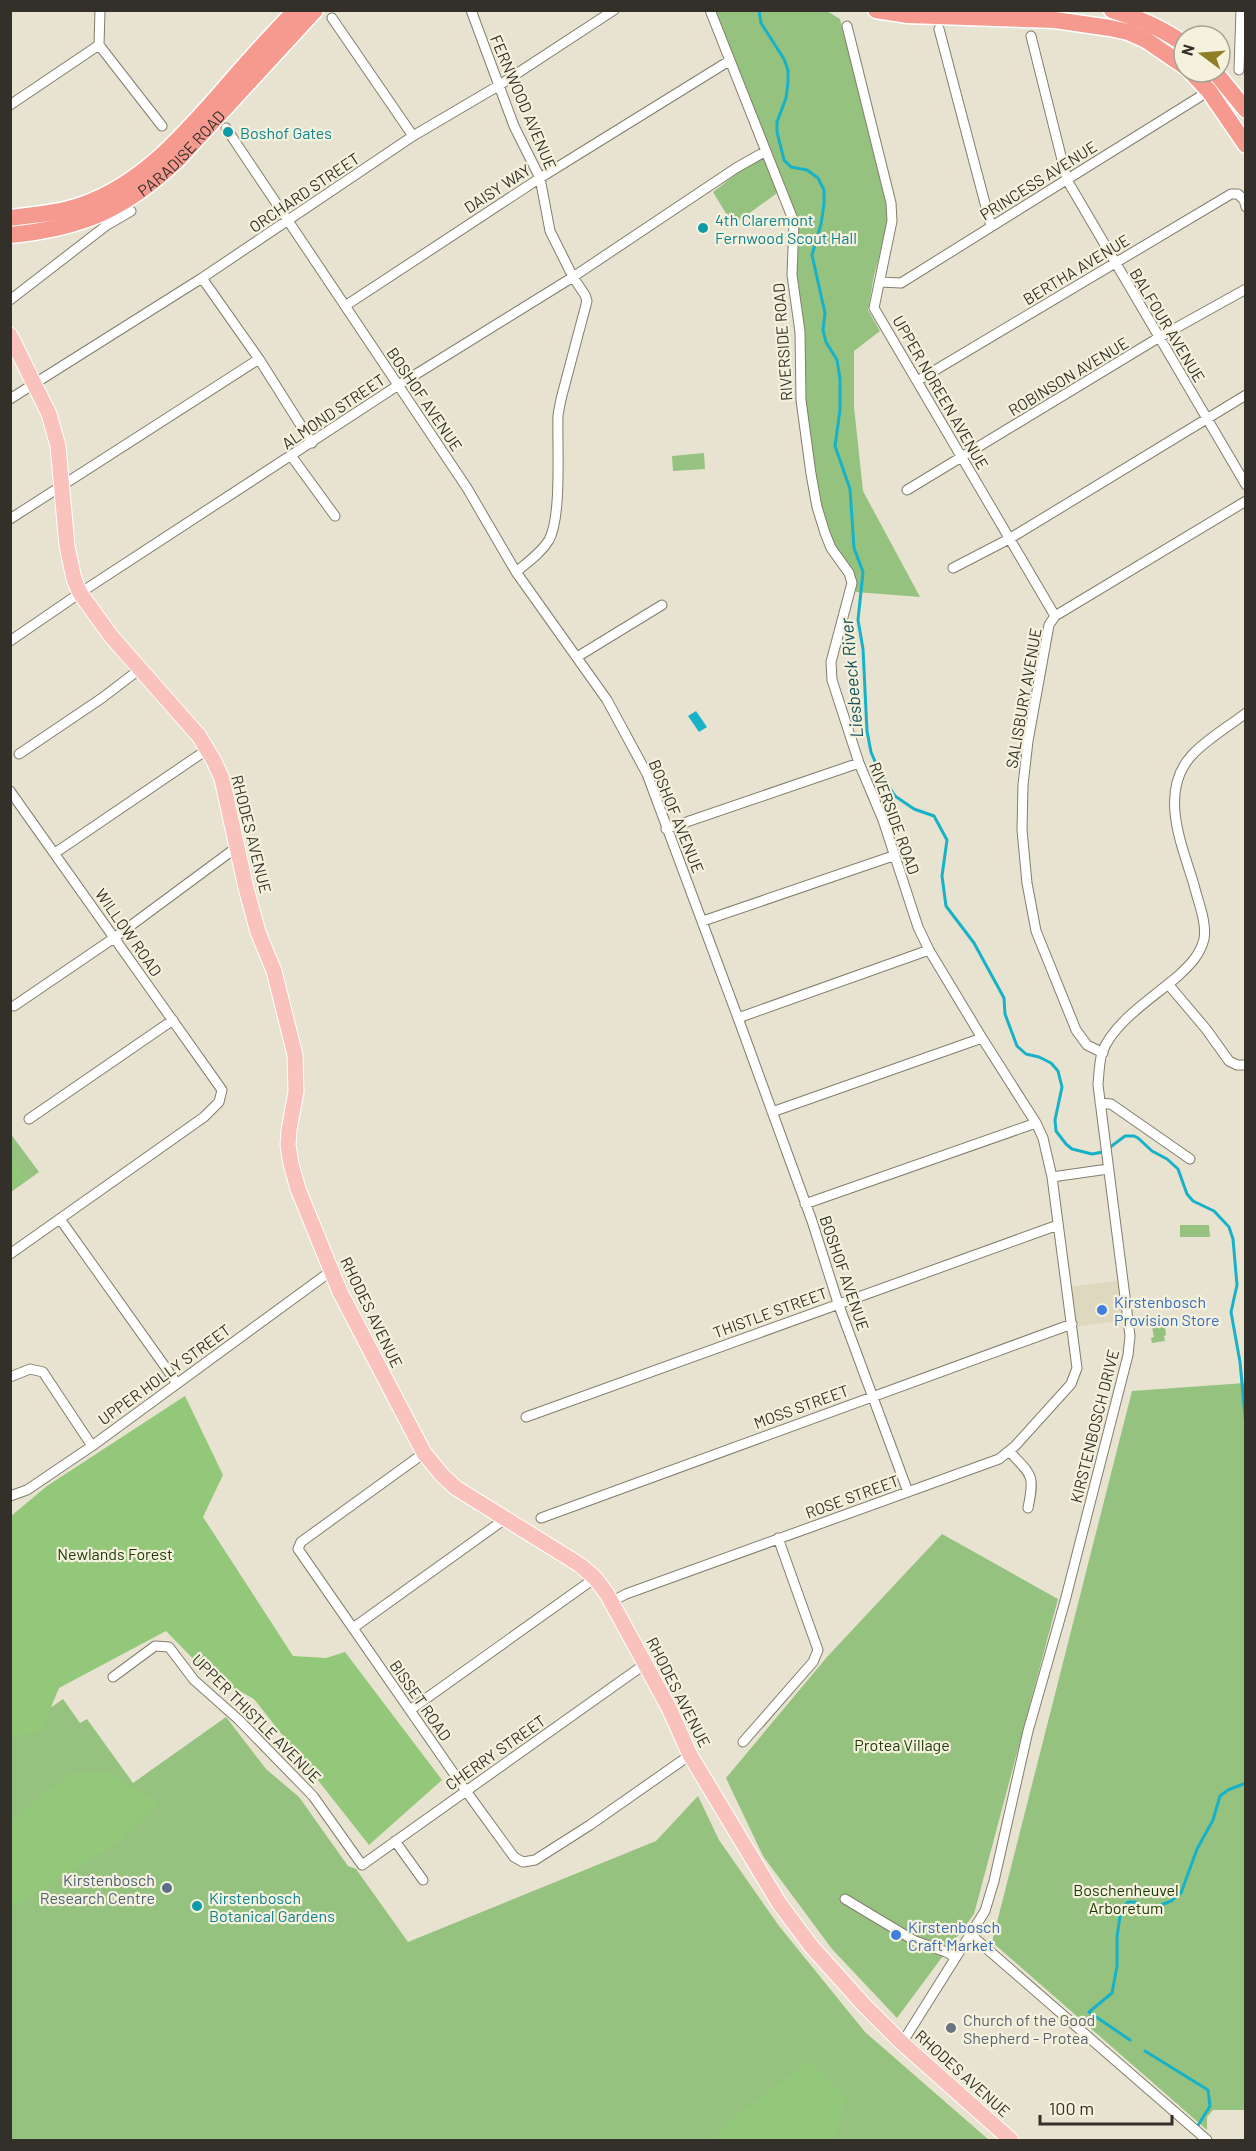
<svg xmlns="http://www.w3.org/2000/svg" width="1256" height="2151" font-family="Barlow,sans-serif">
<rect width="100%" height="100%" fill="#e7e3d0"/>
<path fill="#ded9be" d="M1123,1280L1128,1320L1072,1327L1067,1287Z"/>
<path fill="#96c280" d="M713,11H827L840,19L889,203V219L874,276L868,310L880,331L854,351V407L863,491L920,597L856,592V581L833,545L820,505L804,400L794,277L798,229L783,183Z
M764,157L780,191L733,225L713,192L740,171Z
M704,453L705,469L673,471L672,456Z
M10,1133L39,1172L11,1192H10Z
M1180,1225H1209L1210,1237H1180Z
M1161,1315L1162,1320H1164L1166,1335L1164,1336L1165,1341L1152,1343L1151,1338L1154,1337L1151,1322H1149L1148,1317Z
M1245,1383V2110H1213L1207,2117V2130L992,1942L1132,1391Z
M942,1534L1058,1599L974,1914L897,2018L832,1949L763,1856L726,1778L827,1657Z
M63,1699L80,1723L87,1719L133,1783L226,1717L266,1769L299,1797L348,1866L356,1869L408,1942L656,1841L698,1796L719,1840L779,1926L865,2032L989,2140H11L10,1736Z"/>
<path fill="#93c77a" d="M10,1156L27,1179L11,1191H10Z
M185,1396L223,1475L203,1517L293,1656L326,1658L345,1652L442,1780L369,1845L254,1699L207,1673L166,1631L59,1688L41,1731L11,1737V1516L47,1486Z
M108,1772L159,1803L116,1844L13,1906L11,1909V1823L26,1808L71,1773Z
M810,2060L846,2097L834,2140H708L734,2117Z"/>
<path fill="#17b2c7" d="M696,711L707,727L699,732L688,716Z"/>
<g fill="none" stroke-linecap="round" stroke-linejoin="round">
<path stroke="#17b2c7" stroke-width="3" d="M759,10L761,23L784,59L788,70V82L786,98L777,122V132L784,160L791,167L807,170L818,178L824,190V204L821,224L812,255L825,313L823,330L826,342L837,360L840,379V410L835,446L850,489L854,548L863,572L858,620L863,649L867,731L871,752L879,771L895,796L914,809L934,816L947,840L942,876L946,906L974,943L1004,998L1005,1014L1017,1046L1026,1054L1039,1057L1051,1063L1058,1071L1062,1087L1055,1120L1056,1131L1066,1144L1072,1149L1092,1154L1103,1152
M1109,1148L1125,1136H1134L1138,1138L1152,1151L1167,1159L1178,1169L1187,1194L1193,1201L1214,1211L1229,1227L1233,1239L1237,1285L1231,1312L1240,1362L1246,1426
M1130,2040L1089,2012L1112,1993L1117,1966V1937L1121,1909L1128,1902H1135L1145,1907H1156L1171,1901L1181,1893L1197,1849L1213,1820L1220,1796L1228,1790L1246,1783
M1145,2051L1208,2090L1210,2106L1197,2127"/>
<g stroke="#827e6d" stroke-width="11">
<path id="street" d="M471,10L514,126L540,178L550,231L573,277L585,295L587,301L561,399L558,415C557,445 562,516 549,540C541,553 528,562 516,572
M332,18L413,136
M847,26L891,203L892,221L874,308L1055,616
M939,29L991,226
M1031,36L1067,180L1246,485
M99,45L162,126
M1239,70L1241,10
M10,105L99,45L100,10
M226,128L467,488L516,572L607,700L647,774L738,1018L812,1221L838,1303L908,1492
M202,278L259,359L312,443
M880,282L901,283L1209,91
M10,300L107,225L131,211
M345,306L540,178L729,61
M917,381L1231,194H1238L1244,200L1246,207
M10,399L202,278L413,136L498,86L614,10
M292,457L335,516
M907,490L1158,338L1246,289
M10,519L259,359
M953,568L1009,539L1246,395
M10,641L80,593L397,386L573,277L736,168L766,151
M577,657L662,605
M19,754L102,698L140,669
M10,791L222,1090L219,1102L204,1117L10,1254
M666,829L859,763
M55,853L208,749
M703,921L893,856
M1168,984L1206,1029L1229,1061L1237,1065H1246
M14,1006L114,938L237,847
M738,1018L929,950
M1103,1053L1087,1045L1076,1030L1036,931L1027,883L1022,830L1023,785L1028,741L1049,625L1055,616L1246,501
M1100,1103L1111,1104L1190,1159
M772,1112L982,1038
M29,1119L173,1020
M1052,1177L1108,1169
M805,1204L1036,1123
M60,1219L176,1382
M10,1377L30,1369L43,1372L92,1446
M526,1417L1058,1225
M1009,1451C1032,1476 1035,1474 1028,1508
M424,1453L301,1542L298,1549L466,1791L514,1857L523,1862L535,1860L590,1825L690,1755
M10,1496L27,1490L92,1446L331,1271
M541,1518L1072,1324
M611,1602L626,1594L999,1459L1015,1446L1071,1384L1077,1368L1052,1177L1043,1138L1036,1123L982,1038L929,950L918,927L883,820L859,763L832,680L831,662L852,583L849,573L831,548L825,533L817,507L811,474L801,400L800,332L792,275L794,222L710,10
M353,1628L505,1519
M113,1677L155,1646L169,1647L194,1680L239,1720L313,1796L362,1865L645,1664
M410,1710L595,1578
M743,1742L813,1662L818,1650L778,1538
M395,1841L423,1880
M845,1899L915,1941L946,1952L955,1957
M971,1935L1207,2140
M902,2043L985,1911L994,1881L1028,1731L1065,1601L1128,1355L1130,1336L1098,1085C1099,1074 1099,1063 1102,1053C1113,1022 1154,997 1178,976C1190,965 1200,955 1204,939C1207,922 1198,902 1194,885C1182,845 1158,792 1192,755C1207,739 1228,727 1246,713"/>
</g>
<g stroke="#fff" stroke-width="17">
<path id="primary" d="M10,335L49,414L58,446L67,546L74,579L80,593L111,636L199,736L214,761L222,779L246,888L258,932L274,971L295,1055L296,1092L289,1130L288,1145L291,1164L298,1189L340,1292L424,1453L442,1475L456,1488L580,1565L595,1578L607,1594L669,1708L690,1755L779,1903L811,1946L864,2005L902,2043L1011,2140"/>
</g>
<g stroke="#fff" stroke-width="19">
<g id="highway">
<path d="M876,10L908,15L1055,20L1110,28L1128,32L1146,40L1184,66"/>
<path d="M1112,10C1138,18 1162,28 1184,44"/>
<path d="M1191,72L1209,91L1246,145"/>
<path d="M1215,72L1246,110"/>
<path d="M10,218C34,215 59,213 82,205C140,185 180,139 219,95C244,66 269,38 296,10"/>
<path id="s1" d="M10,235C82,228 126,209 178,159L315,10"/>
</g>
</g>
<use href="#street" stroke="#fff" stroke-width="9"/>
<use href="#primary" stroke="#fac2bc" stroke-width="15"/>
<use href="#highway" stroke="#f69a90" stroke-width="16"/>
</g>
<g fill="#0f9aa8" stroke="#f4f1dd" stroke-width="2">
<circle cx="228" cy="132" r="6"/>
<circle cx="703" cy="228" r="6"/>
<circle cx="197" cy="1906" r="6"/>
</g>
<g fill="#3f7fe0" stroke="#f4f1dd" stroke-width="2">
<circle cx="1102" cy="1310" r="6"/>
<circle cx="896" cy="1935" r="6"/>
</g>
<circle fill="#5c6f8a" stroke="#f4f1dd" stroke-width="2" cx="167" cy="1888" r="6"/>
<circle fill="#6b7280" stroke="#f4f1dd" stroke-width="2" cx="951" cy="2028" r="6"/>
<g text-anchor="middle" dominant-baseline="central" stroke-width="4.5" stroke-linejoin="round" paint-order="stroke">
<g font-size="16" fill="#323029" stroke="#f4f1dd">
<text transform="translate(524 102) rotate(67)">FERNWOOD AVENUE</text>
<text stroke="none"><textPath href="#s1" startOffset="195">PARADISE ROAD</textPath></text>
<text transform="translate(1038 180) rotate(-32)">PRINCESS AVENUE</text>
<text transform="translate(497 188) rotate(-33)">DAISY WAY</text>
<text transform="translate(304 192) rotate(-34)">ORCHARD STREET</text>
<text transform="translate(1076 269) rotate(-31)">BERTHA AVENUE</text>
<text transform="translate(1168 325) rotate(59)">BALFOUR AVENUE</text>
<text transform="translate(782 342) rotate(-94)">RIVERSIDE ROAD</text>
<text transform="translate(1068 376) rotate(-31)">ROBINSON AVENUE</text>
<text transform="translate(941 392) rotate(60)">UPPER NOREEN AVENUE</text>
<text transform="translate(425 399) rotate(56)">BOSHOF AVENUE</text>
<text transform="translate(333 411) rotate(-34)">ALMOND STREET</text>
<text transform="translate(1023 698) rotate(-80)">SALISBURY AVENUE</text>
<text transform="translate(677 816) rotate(68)">BOSHOF AVENUE</text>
<text transform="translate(895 818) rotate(70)">RIVERSIDE ROAD</text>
<text transform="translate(252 834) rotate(76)">RHODES AVENUE</text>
<text transform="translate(129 932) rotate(55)">WILLOW ROAD</text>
<text transform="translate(845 1273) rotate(71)">BOSHOF AVENUE</text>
<text transform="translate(372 1312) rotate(64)">RHODES AVENUE</text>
<text transform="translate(770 1312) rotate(-20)">THISTLE STREET</text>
<text transform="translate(164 1374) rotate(-36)">UPPER HOLLY STREET</text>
<text transform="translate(801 1406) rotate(-20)">MOSS STREET</text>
<text transform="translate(1094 1426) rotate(-76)">KIRSTENBOSCH DRIVE</text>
<text transform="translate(852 1496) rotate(-20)">ROSE STREET</text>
<text transform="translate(679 1692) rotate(63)">RHODES AVENUE</text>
<text transform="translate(421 1700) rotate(55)">BISSET ROAD</text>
<text transform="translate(257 1718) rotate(45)">UPPER THISTLE AVENUE</text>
<text transform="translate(495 1752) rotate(-35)">CHERRY STREET</text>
<text transform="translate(963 2073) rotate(42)">RHODES AVENUE</text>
</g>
<g font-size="16" fill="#0d838f" stroke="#f4f1dd" text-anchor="start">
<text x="240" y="132">Boshof Gates</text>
<text x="715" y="219">4th Claremont<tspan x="715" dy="18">Fernwood Scout Hall</tspan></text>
<text x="209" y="1897">Kirstenbosch<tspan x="209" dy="18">Botanical Gardens</tspan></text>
</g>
<g font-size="16" fill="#366cbe" stroke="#f4f1dd" text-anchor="start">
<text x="1114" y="1301">Kirstenbosch<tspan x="1114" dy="18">Provision Store</tspan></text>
<text x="908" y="1926">Kirstenbosch<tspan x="908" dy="18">Craft Market</tspan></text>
</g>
<g font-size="16" fill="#1a3a03" stroke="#f4f1dd">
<text x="115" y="1553">Newlands Forest</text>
<text x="902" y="1744">Protea Village</text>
<text x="1126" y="1889">Boschenheuvel<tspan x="1126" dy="18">Arboretum</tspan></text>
</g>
<g font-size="16" fill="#4e5e75" stroke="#f4f1dd" text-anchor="end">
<text x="155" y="1879">Kirstenbosch<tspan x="155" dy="18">Research Centre</tspan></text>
</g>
<g font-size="16" fill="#5b616d" stroke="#f4f1dd" text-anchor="start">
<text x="963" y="2019">Church of the Good<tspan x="963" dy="18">Shepherd - Protea</tspan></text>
</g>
<g font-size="18" font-style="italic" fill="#1a525c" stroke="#f4f1dd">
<text transform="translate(851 678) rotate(-95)">Liesbeeck River</text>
</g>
</g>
<rect width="1256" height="2151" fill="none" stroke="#323029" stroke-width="24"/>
<g transform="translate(1202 54) rotate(286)"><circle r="28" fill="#f4f1dd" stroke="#a6a495" stroke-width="1.5"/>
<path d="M0-4.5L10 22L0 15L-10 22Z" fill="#8f7e25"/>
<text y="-9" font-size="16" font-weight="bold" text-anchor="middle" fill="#323029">N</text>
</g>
<path d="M1040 2115v9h132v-9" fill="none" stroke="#323029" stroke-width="3"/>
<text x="1049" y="2115" font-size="18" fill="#323029" stroke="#f4f1dd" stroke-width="4.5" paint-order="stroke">100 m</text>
</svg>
